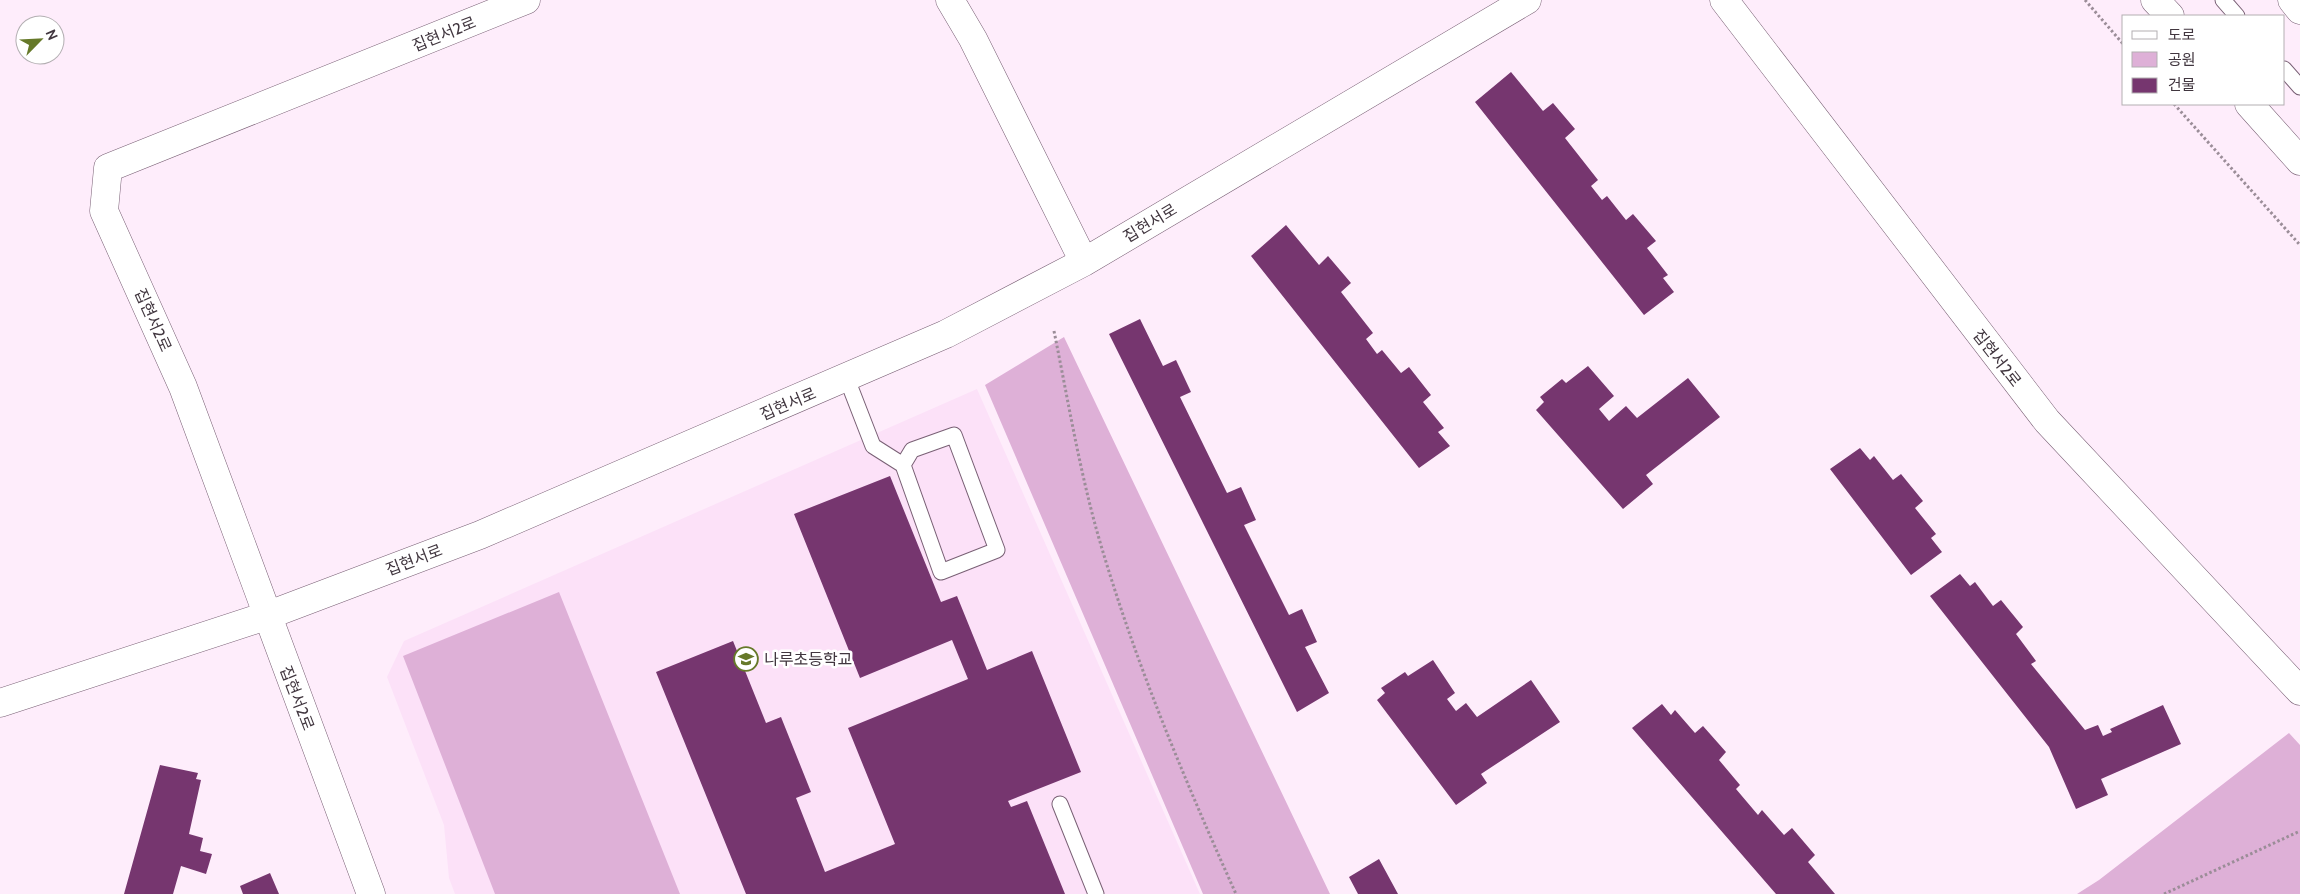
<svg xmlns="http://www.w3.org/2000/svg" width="2300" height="894" font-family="Cabin,'Noto Sans KR',sans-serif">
<rect width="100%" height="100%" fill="#feedfb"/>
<path fill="#fce1f8" d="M977,389L1200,894H455L449,878L444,825L387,677L404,641Z"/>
<path fill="#deb0d7" d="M1064,337L1330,894H1203L985,385Z
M559,592L680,894H495L403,656Z
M2289,733L2300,745V894H2077L2099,880Z"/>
<path fill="#76366f" d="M1511,72L1543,111L1553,103L1575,129L1565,138L1598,180L1591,186L1602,200L1607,196L1626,220L1633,214L1656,241L1647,248L1668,275L1663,278L1674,292L1644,315L1475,102Z
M1286,225L1319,265L1328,256L1351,283L1341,292L1373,333L1366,339L1377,354L1382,350L1401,373L1409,367L1431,395L1423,402L1444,428L1438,432L1450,446L1419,468L1251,256Z
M1140,319L1163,366L1176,360L1191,392L1180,397L1227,493L1241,487L1256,520L1244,525L1289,615L1302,609L1317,642L1305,647L1329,693L1297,712L1109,334Z
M1588,366L1614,396L1599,409L1609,421L1626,406L1637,418L1688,378L1720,417L1646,475L1653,484L1623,509L1536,410L1544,402L1540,397L1562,379L1566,383Z
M1860,448L1870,460L1874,456L1893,480L1901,474L1923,501L1915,508L1936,534L1931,538L1942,552L1911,575L1830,469Z
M890,476L941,602L957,596L987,670L1032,651L1081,772L1008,801L1011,807L1027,801L1065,894H746L656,672L733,641L766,723L781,717L811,792L796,798L825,872L895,844L848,728L968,679L952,640L860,678L794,514Z
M1960,574L1970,586L1975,582L1993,606L2001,600L2023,627L2016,634L2036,661L2031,664L2085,730L2098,725L2103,736L2112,732L2110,729L2163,705L2181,744L2101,779L2108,795L2076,809L2049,747L1930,596Z
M1433,660L1455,693L1447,699L1456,711L1466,703L1477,717L1531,680L1560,722L1481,774L1487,783L1456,805L1377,700L1385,693L1381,688L1405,672L1408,676Z
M1662,704L1671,715L1675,710L1695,733L1703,726L1726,752L1719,760L1740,785L1736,789L1758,815L1762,810L1784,835L1792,828L1815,855L1808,862L1835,894H1776L1632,728Z
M160,765L198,773L196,779L201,780L189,834L203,838L200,851L212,854L206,874L181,866L173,894H124Z
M1379,859L1398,894H1358L1349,877Z
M270,873L279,894H243L240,886Z"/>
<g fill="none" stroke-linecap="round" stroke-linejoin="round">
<g stroke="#796075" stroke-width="17">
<path id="lane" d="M2223,0L2237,16
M2284,69L2300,87
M847,379L873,446L903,465L941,572L997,550L954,435L912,450L903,465
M1060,804L1096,894"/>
</g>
<g stroke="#796075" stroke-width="29">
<path id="street" d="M950,0L973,39L1084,262
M1724,0L2047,421L2300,691
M0,703L266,616L480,535L946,334L1084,262L1527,0
M371,894L183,387L104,211L108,168L526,0"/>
</g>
<g stroke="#796075" stroke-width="29">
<path id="secondary" d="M2155,0L2170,16
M2292,0L2300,10
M2249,104L2300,161"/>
</g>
<path stroke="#9b8d98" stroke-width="3" stroke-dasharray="2.5 2.5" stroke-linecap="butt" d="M2085,0L2124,45
M2174,104L2300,245
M1054,331C1069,405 1081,480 1103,552C1138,669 1186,783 1236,894
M2164,894L2300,831"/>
<use href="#lane" stroke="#fff" stroke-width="15"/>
<use href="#street" stroke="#fff" stroke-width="28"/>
<use href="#secondary" stroke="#fff" stroke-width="28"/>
</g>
<defs>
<g id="school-ring" transform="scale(1.25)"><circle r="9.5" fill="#fff" stroke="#667929" stroke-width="1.5"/><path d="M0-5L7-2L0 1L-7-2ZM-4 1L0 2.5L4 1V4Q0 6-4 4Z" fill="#667929"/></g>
</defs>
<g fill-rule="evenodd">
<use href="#school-ring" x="746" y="659"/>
</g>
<g text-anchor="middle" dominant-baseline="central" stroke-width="5" stroke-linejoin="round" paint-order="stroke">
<g font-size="16" fill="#41363f" stroke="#fff">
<text transform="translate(444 34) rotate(-22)">집현서2로</text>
<text transform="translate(1150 223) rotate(-31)">집현서로</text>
<text transform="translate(153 320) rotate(66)">집현서2로</text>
<text transform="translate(1997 358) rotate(52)">집현서2로</text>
<text transform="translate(788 404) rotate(-23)">집현서로</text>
<text transform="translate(414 560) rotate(-21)">집현서로</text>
<text transform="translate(297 698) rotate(69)">집현서2로</text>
</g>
<g font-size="16" fill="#41363f" stroke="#fff" text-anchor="start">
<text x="764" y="659">나루초등학교</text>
</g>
</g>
<rect x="2122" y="15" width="162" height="90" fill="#ffffff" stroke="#b3afb2"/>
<rect x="2132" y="31" width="25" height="8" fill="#ffffff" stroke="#b3afb2"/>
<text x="2168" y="40" font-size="15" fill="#41363f">도로</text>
<rect x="2132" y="52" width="25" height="15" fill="#deb0d7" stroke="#b3afb2"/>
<text x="2168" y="65" font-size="15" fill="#41363f">공원</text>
<rect x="2132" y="78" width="25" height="15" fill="#76366f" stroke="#b3afb2"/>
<text x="2168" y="90" font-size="15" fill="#41363f">건물</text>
<g transform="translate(40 40) rotate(66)"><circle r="24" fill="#ffffff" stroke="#b3afb2"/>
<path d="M0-4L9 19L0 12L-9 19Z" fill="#667929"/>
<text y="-8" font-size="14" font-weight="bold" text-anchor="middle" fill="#41363f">N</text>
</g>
</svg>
